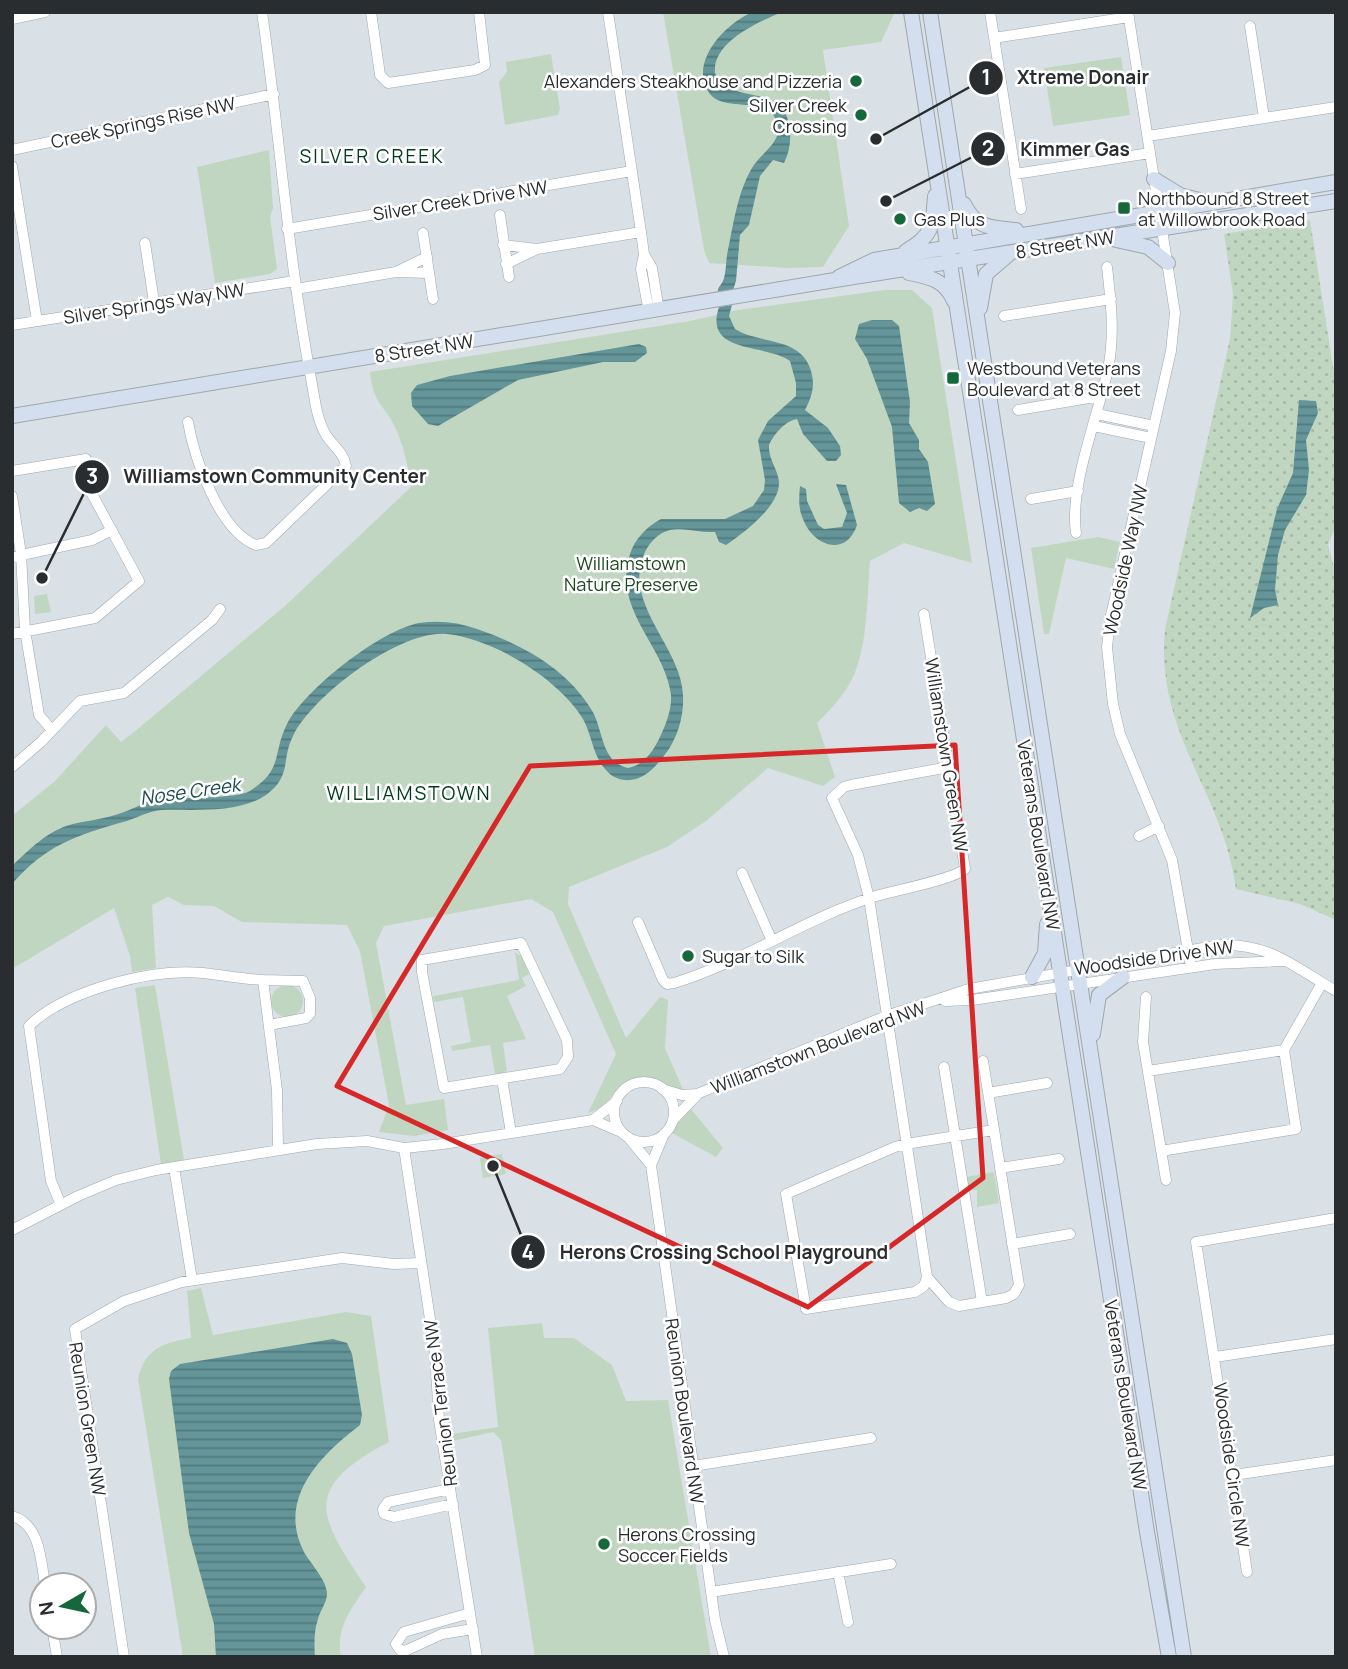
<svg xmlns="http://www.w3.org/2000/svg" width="1348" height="1669" font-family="Manrope,sans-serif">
<defs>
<pattern id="grass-dots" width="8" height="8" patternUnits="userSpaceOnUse" patternTransform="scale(1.75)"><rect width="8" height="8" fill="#c0d6c0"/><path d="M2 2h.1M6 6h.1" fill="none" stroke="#a5b8a5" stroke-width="1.8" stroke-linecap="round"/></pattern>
<pattern id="water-rules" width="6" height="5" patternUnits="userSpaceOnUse" patternTransform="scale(1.75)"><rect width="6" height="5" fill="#639599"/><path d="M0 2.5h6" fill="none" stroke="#527a7d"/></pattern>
</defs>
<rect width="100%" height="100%" fill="#d9e1e7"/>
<path fill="url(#grass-dots)" d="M1310,220L1336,386V525L1328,545L1336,574V920L1300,904L1236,889C1223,791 1155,734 1165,629L1230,339L1233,294L1224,234Z"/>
<path fill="#c0d6c0" d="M663,12H895L881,42L823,50L849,226L823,267L788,268L709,263L704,250Z
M551,54L560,109L558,115L505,125L499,82L507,72L506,62Z
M1121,57L1130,115L1053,126L1044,68Z
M269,150L273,208L270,217L277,269L270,274L215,283L197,167Z
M885,290H912L932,308L972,563L904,543L870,561C867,597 868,642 854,675C846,693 831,709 817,723L835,777L823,786L768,768L706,821L667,847L569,887L568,904L626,1038L660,997L668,1000L665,1048L684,1092C671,1089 660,1081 648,1079C618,1075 613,1107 588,1113L616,1054L553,912L531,899L384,926L376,943L406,1105L444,1099L448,1130L414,1136L379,1132L389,1105L360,951L347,925L242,922L214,906L184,905L168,897L152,905L156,968L132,972L130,956L114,908L12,969V816L55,781L106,725L121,742L134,732L286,605L411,487C408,466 404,446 395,427C382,401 374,406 370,372L690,321L738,310Z
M1098,537L1120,542L1114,569L1066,558L1049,634H1044L1031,548Z
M47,594L51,612L35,614L34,596Z
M515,952L522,957L529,974L522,978L526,986L507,996L526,1039L503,1043L507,1072L495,1074L490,1045L452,1051L451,1046L471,1042L463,997L434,1002L433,996L519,980Z
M155,985L184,1160L161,1164L135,988Z
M271 1001a16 16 0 1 1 32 0a16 16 0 1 1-32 0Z
M691,1109L723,1148L716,1157L672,1133L680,1117Z
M502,1154L506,1174L483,1178L480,1158Z
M994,1172L999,1203L977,1207V1190H969L966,1177Z
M201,1288L213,1335L346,1312L371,1316L389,1442C301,1488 318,1516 366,1587C351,1609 335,1629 341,1657H183L138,1379C145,1348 163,1343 191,1338L187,1291Z
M542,1323L544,1338H574L612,1365L626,1401L668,1400L711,1657H535L501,1440L493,1432L452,1441L451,1434L498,1427L488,1328Z"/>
<path fill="url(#water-rules)" d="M753,12H782C759,22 712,42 715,73C730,108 786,79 790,131C791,142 789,153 784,163L773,160L760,176L749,225L740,235L736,281L732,293L718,295C717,287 720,287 723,281C726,274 726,262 727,255C733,227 737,193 752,168C760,154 782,142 778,125C770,93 726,114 710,94C687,64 725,23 753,12Z
M732,305L729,316L735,329C759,344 799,337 810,368C816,385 812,396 805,410L828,428L840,446L841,455L836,461H827L803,434L797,419C785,421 774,434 769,445C768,459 778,469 779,482C780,506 744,533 726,545L719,542L715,532C700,533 684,527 670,530C658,533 650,542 645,552C621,603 681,646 683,695C684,714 679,733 669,749C661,760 650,775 636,779C625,782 613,779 606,770C593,757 592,735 583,719C559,679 494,639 447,634C401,629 313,695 293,736C281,760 292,776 266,795C238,814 193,809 161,810C148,811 135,819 123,822C75,836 46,845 12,884V866C30,849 48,830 73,824C91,820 111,818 129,810C142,805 159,794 173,793C177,793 183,797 188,798C200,798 241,797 250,791C284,769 272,754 287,724C305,689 381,630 419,623C439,620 458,622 477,629C521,644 566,668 591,709C604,729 600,762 628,768C643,765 651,754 658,741C665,727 672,710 671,695C665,645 612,611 630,554C635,539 646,527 661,519H725L753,506L764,490L765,480L758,440L768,421L796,396V383L790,361C766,343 703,355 719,307Z
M872,320H892L899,326L910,402L909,423L919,440V449L928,462L935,504L927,511L919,508L910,512L899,503L892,427L867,359L855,339L859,324Z
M639,344L646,347L647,353L635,362H603L518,380L438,426L428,424L412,406L411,393L417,385L450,376Z
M1299,400L1316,401L1318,413L1306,440L1309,470L1306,495L1285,530L1278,555L1275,589L1278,605L1264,608L1250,618L1277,509L1293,473Z
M836,484L846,485L857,525C846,558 813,546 803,519C798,508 799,497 800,486L806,489L807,501L818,525L824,529L842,527L847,513Z
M333,1339L347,1343L352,1354L362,1415L360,1425C322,1454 276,1498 304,1552C310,1563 327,1580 327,1594C327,1602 320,1611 318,1619C314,1630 314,1645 315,1657H216L214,1624L189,1533L169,1379L171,1371L180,1364Z"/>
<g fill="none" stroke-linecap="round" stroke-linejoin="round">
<g stroke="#9fa7ad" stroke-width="11">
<path id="street" d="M371,12L380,75L388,83L475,70L485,65L479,12
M608,12L641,232L644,254L641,269L649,312
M990,12L1021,209
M1128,12L1175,313L1171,351L1110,620L1107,647L1113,704L1120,734L1172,860L1191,967
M12,19L45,12
M1250,26L1264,118
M994,38L1129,17
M1148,136L1336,107
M12,150L274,94
M12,166L37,321
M1015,174L1150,153
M500,215L509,277
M287,229L632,171
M423,233L433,299
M145,243L154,302
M503,245L537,249L641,232
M644,254L652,268L659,311
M506,264L537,249
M396,272L427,257
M296,289L396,272L429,273
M1004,316L1111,299
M12,325L295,281
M1018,410L1101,396
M1097,414L1154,426
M188,422C194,457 219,531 256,545L266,543L346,466C344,453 333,446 326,435C317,420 315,401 312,384C288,260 280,136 262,12
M1094,426L1151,438
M12,471L86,459L92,494L139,581L95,618L12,634
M12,496L21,554L25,630L39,715L51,729
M1031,499L1078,491
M1076,533C1069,487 1098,416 1108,369C1115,334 1111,302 1107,267
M12,557L92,540L112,530
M12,767L41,742L80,701L124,693L212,620L220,609
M949,767L851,785L844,787L832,798L858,855L869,898L927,1277L924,1286L915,1292L806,1309L786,1194L895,1147L906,1144L994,1130
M1139,836L1159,826
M742,873L772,941
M638,922L663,980L667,984L674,983C743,962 804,919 873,897C892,891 955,879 965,869L924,614
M521,943L567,1040L568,1057L560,1069L444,1088L422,972V960Z
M263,980L303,981L310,998V1014L306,1018L269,1025
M1146,997L1143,1042L1166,1180
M945,1001L972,1000L1215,964L1284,961
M944,1067L982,1302
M1148,1071L1284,1050
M502,1079L511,1133
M614 1112a30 30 0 1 1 60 0a30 30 0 1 1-60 0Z
M662,1089L682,1095L697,1094L886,1016L969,989L1220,945C1270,943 1294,967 1336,991
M988,1093L1047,1083
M674,1119L697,1095
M593,1120L621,1132
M628,1137L651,1165L715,1620L724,1657
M404,1148L435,1352L439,1420L477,1657
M1161,1151L1296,1129L1284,1050L1322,983
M651,1165L664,1134
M174,1167L192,1280
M1000,1168L1059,1159
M61,1205L51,1181L29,1026C66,990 152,968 203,973C223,975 242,979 263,980L277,1090L278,1149
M12,1230L78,1196L116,1180L156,1170L317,1144L367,1141L404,1148L443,1144L593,1120L617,1101
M1012,1244L1070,1234
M927,1277L949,1302L959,1306L1006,1298L1014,1294L1019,1285L983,1061
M1215,1357L1336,1339
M693,1466L871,1438
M1234,1475L1336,1460
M450,1489L388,1502L383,1509L384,1514L394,1517L453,1504
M12,1516C40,1524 41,1560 45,1585
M838,1572L848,1622
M1247,1572L1196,1242L1336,1218
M711,1592L891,1564
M470,1613L404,1632L396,1644L400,1650L405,1651L442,1634L473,1629
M52,1627L57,1657
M124,1657L75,1329L124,1301L182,1282L342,1258L394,1264L421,1263"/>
</g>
<g stroke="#9fa7ad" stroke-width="16">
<path id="secondary" d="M911,12L1147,1532L1169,1657
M930,12L1184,1657
M1154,179L1180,195L1203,201
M964,204C975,228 992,228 1016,230
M1116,240L1148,247L1168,263
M906,251C933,236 933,225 935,196
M909,273C930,277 945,280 954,301
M839,277L874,260L1336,182
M980,308L986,274L1008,255
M12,416L835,280L1336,201
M1032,977L1045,953L1047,924
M1093,1034L1099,995L1123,977"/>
</g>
<use href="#street" stroke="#fff" stroke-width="10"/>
<use href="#secondary" stroke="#d3deee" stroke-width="14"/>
</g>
<path fill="none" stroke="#d62828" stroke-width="5" stroke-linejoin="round" d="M955,745L983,1178L808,1307L337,1086L530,766Z"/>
<g fill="#14683a" stroke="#fff" stroke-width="2.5">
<circle cx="856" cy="81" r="7"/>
<circle cx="861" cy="115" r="7"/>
<rect x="1117" y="201" width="14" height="14" rx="3.5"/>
<circle cx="900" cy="219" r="7"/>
<rect x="946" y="371" width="14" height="14" rx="3.5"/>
<circle cx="688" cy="956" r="7"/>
<circle cx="604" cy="1544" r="7"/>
</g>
<g text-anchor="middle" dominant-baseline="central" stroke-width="5" stroke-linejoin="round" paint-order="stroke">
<g font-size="18" fill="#2a2d2f" stroke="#fff" text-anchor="start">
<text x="842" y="81" text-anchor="end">Alexanders Steakhouse and Pizzeria</text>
<text x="847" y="105" text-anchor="end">Silver Creek<tspan x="847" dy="21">Crossing</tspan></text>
<text x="1138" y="198">Northbound 8 Street<tspan x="1138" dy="21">at Willowbrook Road</tspan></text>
<text x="914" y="219">Gas Plus</text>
<text x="967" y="368">Westbound Veterans<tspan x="967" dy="21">Boulevard at 8 Street</tspan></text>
<text x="702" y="956">Sugar to Silk</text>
<text x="618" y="1534">Herons Crossing<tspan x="618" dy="21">Soccer Fields</tspan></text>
</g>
<g font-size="18" fill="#2a2d2f" stroke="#fff">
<text transform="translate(143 122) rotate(-12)">Creek Springs Rise NW</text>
<text transform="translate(460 200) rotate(-9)">Silver Creek Drive NW</text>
<text transform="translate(1065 244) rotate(-9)">8 Street NW</text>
<text transform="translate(154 303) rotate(-9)">Silver Springs Way NW</text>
<text transform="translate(424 348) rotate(-9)">8 Street NW</text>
<text transform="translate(1125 560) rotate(-78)">Woodside Way NW</text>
<text transform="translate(947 755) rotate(81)">Williamstown Green NW</text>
<text transform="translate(1039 835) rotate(81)">Veterans Boulevard NW</text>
<text transform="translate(1154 957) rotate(-8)">Woodside Drive NW</text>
<text transform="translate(818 1047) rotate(-21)">Williamstown Boulevard NW</text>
<text transform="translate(1126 1395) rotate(81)">Veterans Boulevard NW</text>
<text transform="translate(440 1403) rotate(-97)">Reunion Terrace NW</text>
<text transform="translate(685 1411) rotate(82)">Reunion Boulevard NW</text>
<text transform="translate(88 1419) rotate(81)">Reunion Green NW</text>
<text transform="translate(1232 1465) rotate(82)">Woodside Circle NW</text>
</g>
<g font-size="18" fill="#1c481f" stroke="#fff">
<text x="631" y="563">Williamstown<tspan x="631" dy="21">Nature Preserve</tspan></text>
</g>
<g font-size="19" letter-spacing="2" fill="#003b1c" stroke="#fff">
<text x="372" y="156">SILVER CREEK</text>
<text x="409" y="793">WILLIAMSTOWN</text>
</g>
<g font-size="19" font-style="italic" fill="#1d4b4f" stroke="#fff">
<text transform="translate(190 791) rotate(-8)">Nose Creek</text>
</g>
</g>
<path fill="none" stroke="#2a2d2f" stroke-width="2.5" d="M876 139L986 78M886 201L988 149M42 578L92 477M493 1166L528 1252"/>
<g fill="#2a2d2f" stroke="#fff" stroke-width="2.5">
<circle cx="876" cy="139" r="7"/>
<circle cx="886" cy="201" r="7"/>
<circle cx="42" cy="578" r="7"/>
<circle cx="493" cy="1166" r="7"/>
<circle cx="986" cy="78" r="18"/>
<circle cx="988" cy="149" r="18"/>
<circle cx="92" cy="477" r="18"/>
<circle cx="528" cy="1252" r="18"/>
</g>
<g font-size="21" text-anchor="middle" font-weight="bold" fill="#fff">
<text x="986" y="85">1</text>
<text x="988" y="156">2</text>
<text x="92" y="484">3</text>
<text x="528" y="1260">4</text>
</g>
<g font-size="19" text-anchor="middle" font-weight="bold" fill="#2a2d2f" stroke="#fff" stroke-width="5" stroke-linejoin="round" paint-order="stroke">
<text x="1083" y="84">Xtreme Donair</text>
<text x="1075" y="156">Kimmer Gas</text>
<text x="275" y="483">Williamstown Community Center</text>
<text x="724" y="1259">Herons Crossing School Playground</text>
</g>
<rect width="1348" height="1669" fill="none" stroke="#2a2d2f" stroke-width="28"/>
<g transform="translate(63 1606) rotate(261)"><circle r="33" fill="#ffffff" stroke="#aaabac" stroke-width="2"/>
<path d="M0-5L12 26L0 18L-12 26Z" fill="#14683a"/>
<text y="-10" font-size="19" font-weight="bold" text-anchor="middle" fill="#2a2d2f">N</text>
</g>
</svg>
